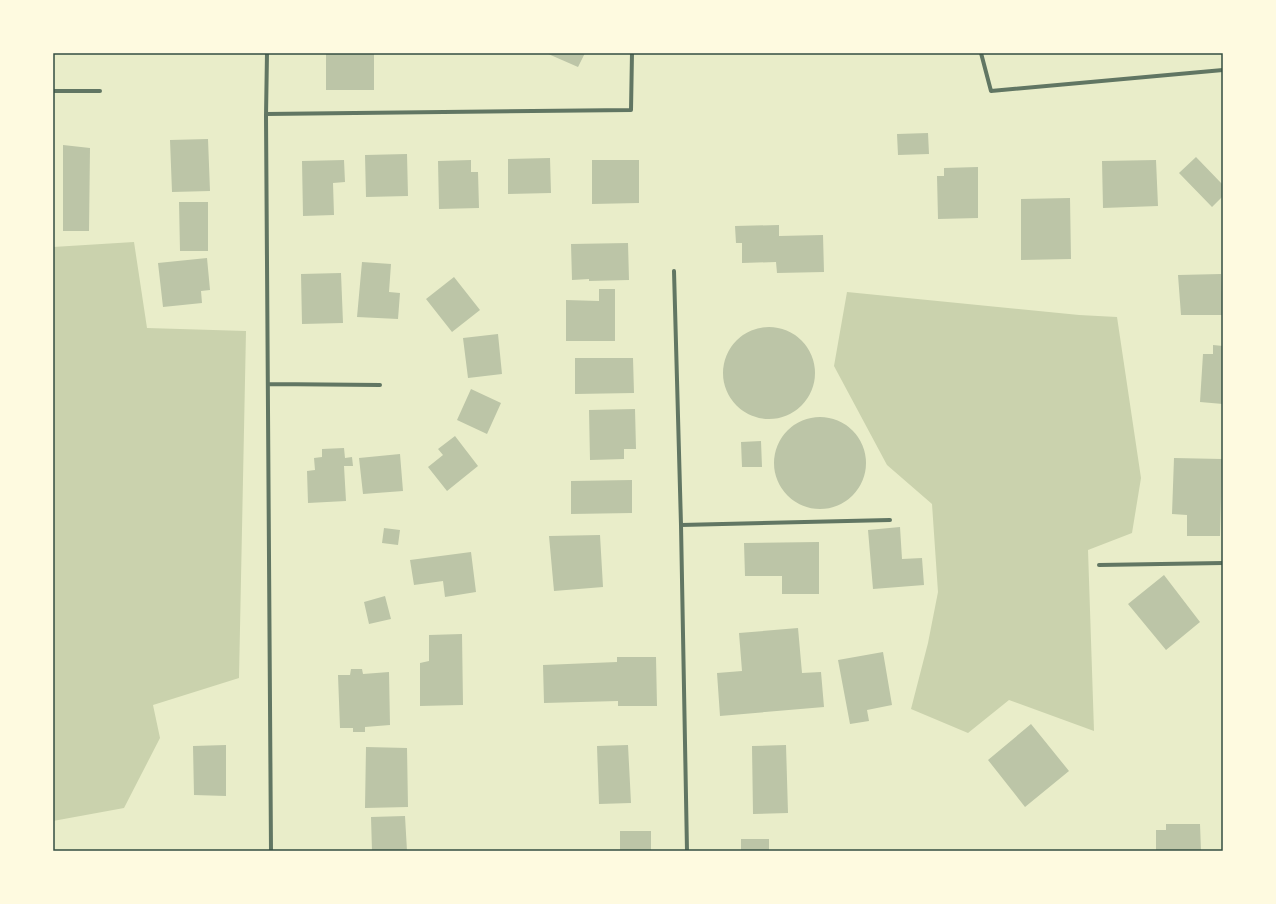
<svg xmlns="http://www.w3.org/2000/svg" width="1276" height="904" font-family="Montserrat,sans-serif">
<rect width="100%" height="100%" fill="#e9edc9"/>
<path fill="#cad2ad" d="M134,242L147,328L246,331L239,678L153,705L160,738L124,808L53,821V247Z
M847,292L1079,315L1117,317L1141,478L1132,533L1088,550L1094,731L1009,700L968,733L911,709L928,643L938,592L932,504L887,465L834,366Z"/>
<path fill="#bcc5a7" d="M326,53H374V90H326Z
M546,53H585L578,67Z
M928,133L929,154L898,155L897,134Z
M208,139L210,191L172,192L170,140Z
M63,145L90,148L89,231H63Z
M407,154L408,196L366,197L365,155Z
M1196,157L1223,185V196L1212,207L1179,173Z
M550,158L551,193L508,194V159Z
M344,160L345,182L333,183L334,215L303,216L302,161Z
M471,160V172H478L479,208L439,209L438,161Z
M592,160H639V203L592,204Z
M1156,160L1158,206L1103,208L1102,161Z
M978,167V218L938,219L937,176H944V168Z
M1070,198L1071,259L1021,260V199Z
M179,202H208V251H180Z
M779,225V236L823,235L824,272L777,273L776,262L742,263V243H736L735,226Z
M628,243L629,280L589,281V279L572,280L571,244Z
M207,258L210,290L201,291L202,303L163,307L158,263Z
M362,262L391,264L389,292L400,293L398,319L357,317Z
M341,273L343,323L302,324L301,274Z
M1221,274L1223,315H1181L1178,275Z
M454,277L480,310L452,332L426,299Z
M599,289H615V341H566V300L599,301Z
M723 373a46 46 0 1 1 92 0a46 46 0 1 1-92 0Z
M498,334L502,374L468,378L463,338Z
M1213,345L1223,346V404L1200,402L1203,354H1213Z
M575,358H633L634,393L575,394Z
M471,389L501,403L487,434L457,420Z
M635,409L636,449H624V459L590,460L589,410Z
M774 463a46 46 0 1 1 92 0a46 46 0 1 1-92 0Z
M455,436L478,466L447,491L428,467L443,455L438,449Z
M761,441L762,467H742L741,442Z
M344,448L345,458L352,457L353,466H344L346,501L308,503L307,471L315,470L314,458L322,457V449Z
M400,454L403,491L363,494L359,458Z
M1174,458L1222,459L1220,536H1187V515L1172,514Z
M632,480V513L571,514V481Z
M900,527L902,559L922,558L924,585L873,589L868,530Z
M384,528L400,530L398,545L382,543Z
M600,535L603,587L554,591L549,536Z
M819,542V594H782V576H745L744,543Z
M471,552L476,592L445,597L443,581L414,585L410,560Z
M1164,575L1200,622L1166,650L1128,604Z
M385,596L391,619L369,624L364,602Z
M798,628L802,673L821,672L824,707L720,716L717,673L742,671L739,633Z
M462,634L463,705L420,706V663L429,661V635Z
M883,652L892,705L867,710L869,721L850,724L838,660Z
M617,657H656L657,706H618V701L544,703L543,665L617,662Z
M351,669H362L363,674L389,672L390,725L365,727V732H353V728H340L338,675H350Z
M1031,724L1069,771L1025,807L988,760Z
M226,745V796L194,795L193,746Z
M628,745L631,803L599,804L597,746Z
M786,745L788,813L753,814L752,746Z
M366,747L407,748L408,807L365,808Z
M405,816L407,851H372L371,817Z
M1166,824H1200L1201,851H1156V830H1166Z
M620,831H651V851L620,850Z
M741,839H769V851H741Z"/>
<g fill="none" stroke-linecap="round" stroke-linejoin="round">
<path stroke="#617663" stroke-width="4" d="M267,53L266,116L271,851
M981,53L991,91L1223,70
M53,91H100
M266,114L631,110L632,53
M674,271L681,525L687,851
M268,384L380,385
M681,525L890,520
M1099,565L1223,563"/>
</g>
<rect width="1276" height="904" fill="none" stroke="#fefae0" stroke-width="108"/>
<rect x="54" y="54" width="1168" height="796" fill="none" stroke="#344e41" stroke-width="1.5"/>
</svg>
